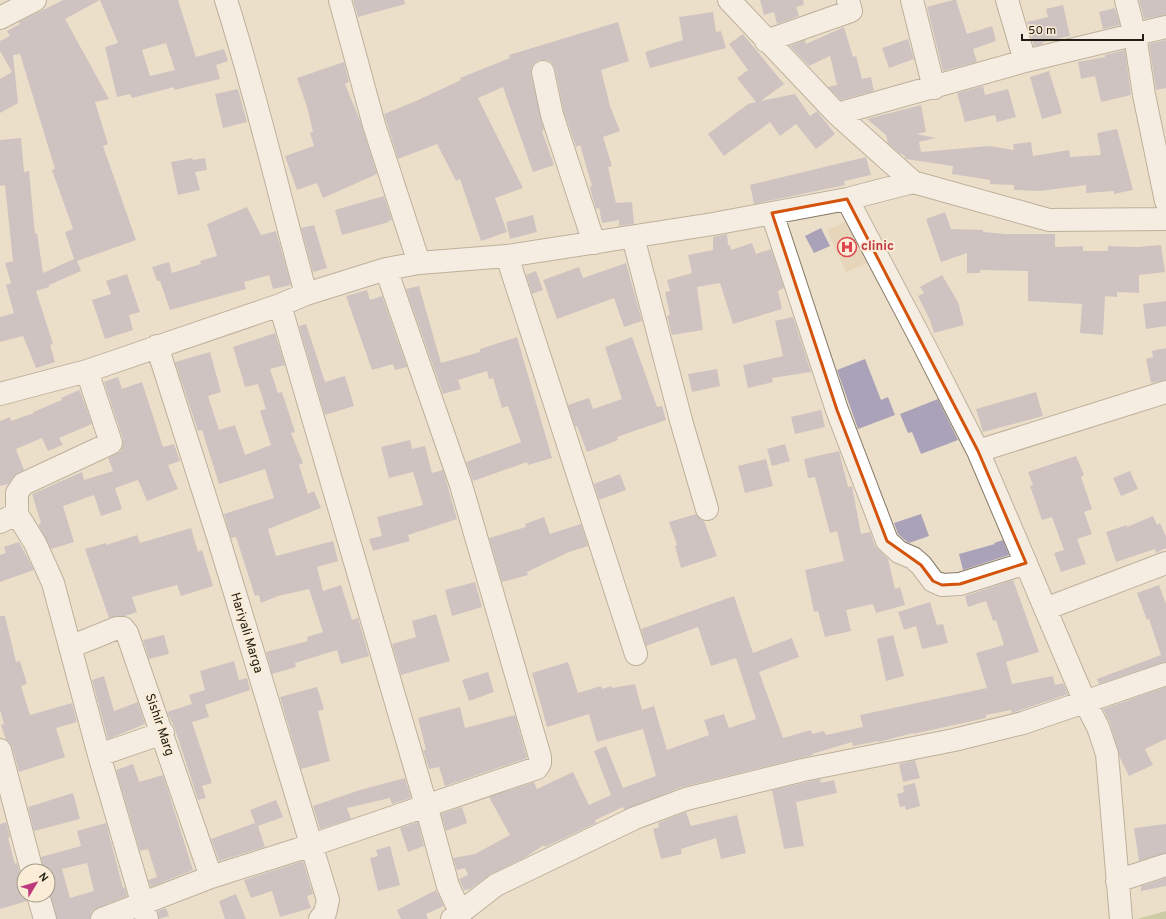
<svg xmlns="http://www.w3.org/2000/svg" width="1166" height="919" font-family="Overpass,sans-serif">
<rect width="100%" height="100%" fill="#ecdfc9"/>
<path fill="#e6d5b8" d="M848,221L867,263L846,272L827,230Z"/>
<path fill="#a3b778" d="M1166,911V919H1137Z"/>
<path fill="#aaa2b9" fill-rule="evenodd" d="M63,0H178L196,57L224,49L228,61L216,65L220,79L174,90V87L132,98L130,94L117,97L105,47L118,43L100,0L65,19L109,99L95,102L108,144L103,146L136,240L77,261L81,271L49,285V287L36,291L53,344L50,345L55,362L36,368L23,336L0,342V317L14,313L6,285L11,283L5,263L13,261L5,185L0,186V140L21,138L24,172L29,171L35,234L37,233L43,273L74,259L65,232L73,229L52,170L55,169L20,54L13,55L18,103L0,113V79L12,72L0,51V41L10,36L7,31L20,24L19,22ZM166,43L175,70L150,76L142,50Z
M353,0H404L405,4L358,17Z
M760,0H803L804,5L796,7L799,16L777,24L774,12L764,15Z
M953,0H956L967,34L992,26L996,41L973,49L977,62L943,71L927,7Z
M1139,0H1166V15L1144,19Z
M1063,5L1070,36L1043,42V44L1034,46L1027,22L1048,17L1046,9Z
M1115,8L1120,25L1103,29L1099,12Z
M713,12L716,32L721,31L726,48L650,68L645,52L683,40L679,17Z
M618,22L629,61L601,70L610,106L620,131L603,137L612,166L608,167L616,203L632,202L634,224L619,226V220L602,223L599,208L596,209L593,199L590,187L592,186L580,145L576,147L564,112L555,69L552,63L547,60H540L535,62L531,68V74L544,130L542,131L554,165L533,172L503,87L478,98L523,188L495,198L507,232L481,241L460,179L456,181L437,144L398,159L384,114L416,101L461,80L460,78L510,58L509,55Z
M844,27L853,57L856,56L862,79L871,77L874,91L841,100L828,87L837,85L830,56L809,66L790,46L805,40L806,44Z
M743,34L784,84L761,101L795,94L810,116L817,111L835,134L816,149L796,124L780,136L770,122L724,156L708,134L748,104L756,102L737,78L748,70L729,44Z
M908,39L914,59L889,68L882,48Z
M1166,40V88L1156,90L1149,44Z
M1125,50L1131,95L1101,102L1095,76L1081,79L1078,62L1105,57V55Z
M344,62L349,82L345,84L361,123L377,174L323,198L317,183L297,190L285,156L314,146L310,133L313,132L307,107L297,78Z
M1049,71L1062,113L1042,119L1030,77Z
M983,86L985,95L1008,89L1016,117L997,122L995,115L965,122L957,93Z
M238,89L247,122L223,128L215,94Z
M921,105L926,132L916,134L936,138L919,142L921,152L989,146L1014,150L1013,144L1031,142L1033,156L1069,150L1070,157L1101,155L1097,133L1117,129L1133,190L1114,194V191L1086,193V185L1040,191L1014,190V185L990,184V180L952,174L953,166L906,159L904,155L899,153L888,143L886,135L867,119Z
M866,157L871,175L844,181L845,185L754,204L750,185Z
M192,158L193,160L205,158L207,170L195,172L200,190L178,195L171,162Z
M384,196L392,220L388,221L389,222L342,235L335,210Z
M247,207L261,235L276,231L291,285L273,289L269,275L244,282L246,289L170,310L160,281H157L152,267L169,262L172,273L201,264L200,261L217,256L207,224Z
M945,212L951,229L983,230V232L1006,234H1055V247L1083,246V251H1108V246L1138,247L1161,245L1165,272L1139,275V293L1117,292V297L1105,296L1103,335L1080,333L1082,304L1028,301V271L980,270V273H967V253L941,262L926,219Z
M533,215L537,232L510,239L506,222Z
M314,225L327,268L313,272L301,228Z
M821,228L830,246L814,253L805,236Z
M727,234L728,245H730L731,250L752,243L756,254L771,249L784,288L778,291L782,309L733,324L720,283L697,287L703,330L672,335L667,316L670,315L665,292L670,291L667,280L692,273L688,255L713,250V237Z
M626,263L642,321L624,327L614,298L557,319L543,280L579,267L583,278Z
M536,271L543,290L532,294L526,275Z
M127,274L140,312L129,315L133,330L105,339L92,300L111,294L106,281Z
M942,275L958,302L964,325L934,333L930,320L918,296L924,293L920,287Z
M419,286L441,363L480,352V349L517,337L552,458L528,465L527,462L473,481L466,462L521,442L508,406L502,408L493,378L489,379L487,371L458,380L461,389L443,394L406,289Z
M367,290L370,300L382,296L407,367L395,370L393,364L372,370L346,296Z
M1166,301V326L1146,329L1143,304Z
M793,317L811,372L772,378L773,382L748,388L743,365L783,356L775,321Z
M306,324L325,382L345,376L354,406L325,415L299,326Z
M275,333L285,365L270,369L278,393L282,392L295,432L291,433L303,463L299,465L308,494L314,491L321,508L268,529L276,556L333,541L338,561L317,567L323,591L341,585L352,620L358,618L369,656L341,664L337,650L295,663L296,667L272,674L266,652L308,641L307,637L323,632L309,589L278,596L261,603L259,595L255,596L236,537L231,538L224,514L274,498L265,469L219,484L202,430L198,431L175,362L210,352L221,392L208,396L219,430L235,425L245,455L271,445L260,411L266,409L258,384L245,387L233,347Z
M632,337L657,407L662,406L666,420L617,437L618,440L587,452L577,426L575,427L568,405L589,398L593,409L622,399L605,347Z
M1166,348V380L1151,383L1146,359L1153,357L1152,351Z
M865,359L881,400L888,397L895,415L858,429L837,370Z
M717,369L720,386L692,392L688,374Z
M118,377L122,389L142,382L163,447L174,444L180,461L168,465L178,489L147,501L138,480L115,488L122,509L101,516L94,495L63,506L74,542L51,549L39,526V524L41,523L32,494L82,472L84,480L113,471L108,458L121,451L123,445V439L104,382Z
M79,390L80,391L92,424L59,438L63,445L48,451L42,438L16,449L24,470L13,477L8,484L0,486V421L10,417L11,421L34,413L33,412L62,400L61,398Z
M1036,392L1043,416L983,432L976,409Z
M938,399L958,440L921,454L912,432L908,433L900,414Z
M821,410L825,427L795,434L791,417Z
M410,440L412,449L425,446L432,473L443,470L457,519L408,535L410,541L373,551L369,539L382,536L377,517L423,505L413,472L389,478L381,447Z
M785,444L790,461L772,466L767,449Z
M839,451L848,487L852,486L861,534L870,532L875,546L888,559L895,589L900,587L905,605L876,613L873,604L846,610L851,631L825,637L818,611L814,612L805,570L844,561L837,531L830,533L815,477L808,478L804,459Z
M1076,456L1084,475L1081,477L1092,509L1084,512L1092,534L1077,539L1086,564L1061,572L1054,553L1064,550L1052,517L1042,520L1030,486L1033,485L1028,472Z
M766,459L773,486L745,493L738,466Z
M1130,471L1138,489L1121,496L1113,478Z
M620,474L626,490L599,500L594,484Z
M696,514L699,518L704,521L717,556L681,568L675,546L677,545L669,522Z
M921,514L929,536L909,543L906,541L898,534L894,523Z
M1153,516L1157,525L1160,523L1166,537V548L1156,553L1155,549L1116,562L1106,532L1127,525V527Z
M544,517L550,534L581,524L588,546L569,552L527,572L528,575L502,582L489,538L526,527L525,524Z
M191,528L198,552L202,550L213,586L181,596L177,585L132,597L137,612L125,616L109,618L85,549L106,543V545L137,535L140,543Z
M1003,540L1009,555L963,570L959,554L995,544L994,543Z
M19,542L34,570L0,582V555L6,553L4,547Z
M1013,580L1039,652L1006,662L1012,684L1053,676L1055,685L1063,683L1068,694L1012,713L1011,710L986,715V718L913,734V733L879,742L878,741L853,746L852,742L812,754L813,755L682,787L624,810L623,807L595,820L596,823L545,847L544,845L524,858L491,874L470,889L464,890L459,879L468,875L465,868L457,870L453,858L475,854L510,835L489,797L534,782L537,789L573,772L589,805L611,795L594,751L606,746L623,788L656,776L643,729L597,742L589,714L547,727L532,673L568,662L578,693L601,686L602,689L611,686L612,688L635,684L642,710L654,706L667,750L709,735L704,720L724,714L729,728L756,719L736,658L711,666L698,627L646,646L641,629L734,596L753,653L792,638L799,657L759,672L783,738L811,730L812,734L824,731L826,735L863,727L860,715L987,688L976,653L1004,645L996,620L993,621L986,601L968,607L965,596Z
M475,582L482,607L452,616L445,590Z
M1159,585L1166,604V662L1099,684L1097,679L1161,655L1149,619L1147,620L1137,593Z
M930,602L937,625L943,624L948,643L922,649L916,626L904,630L898,612Z
M436,614L450,661L401,675L392,644L416,637L412,621Z
M0,616H5L16,662L20,661L27,684L21,686L30,715L72,703L77,722L56,728L65,757L19,772L12,747L6,740L1,725L4,724L0,710Z
M164,635L169,654L149,659L143,640Z
M893,635L904,676L886,681L877,639Z
M234,661L239,680L247,678L250,690L205,705L209,717L192,722L212,783L202,786L206,798L198,800L175,729L167,712L192,704L189,695L205,690L200,671Z
M488,672L494,692L469,701L462,680Z
M104,676L114,711L138,702L145,724L108,739L92,680Z
M317,687L324,709L318,711L330,761L301,769L280,697Z
M1166,687V739L1145,749L1153,765L1129,776L1120,758L1110,723L1103,709Z
M460,707L465,728L515,715L527,758L445,786L439,767L429,769L423,750H426L418,718Z
M915,760L920,778L903,782L899,764Z
M133,764L139,782L163,775L193,870L151,887L148,880L157,877L148,849L140,851L116,770Z
M405,778L411,798L392,804L390,798L347,808L351,819L320,829L313,806L360,790Z
M820,779L821,783L834,780L837,793L796,802L804,846L784,849L772,790Z
M915,783L920,806L906,810L905,806L900,807L897,794L904,792L903,786Z
M73,793L80,819L34,831L28,807Z
M276,800L283,817L258,826L265,847L219,861L211,839L255,823L250,810Z
M462,807L467,823L446,831L441,814Z
M686,812L691,826L737,815L746,853L721,859L716,838L681,849L682,854L661,859L653,829L659,827L658,823Z
M6,822L10,837L8,838L15,864L17,863L27,901L0,909V824Z
M418,822L424,846L408,852L400,828Z
M106,823L123,888L125,887L127,896L97,908L92,911L90,919H57L48,888V871H44L41,857L81,846L77,831ZM87,863L94,891L70,898L62,869Z
M1166,824V853L1139,861L1134,828Z
M390,846L400,885L378,891L370,858L378,856L376,850Z
M303,861L313,894L307,896L311,908L280,917L272,891L251,898L244,880Z
M1166,878V886L1141,891V886Z
M436,890L444,906L426,914L428,919H401L397,910Z
M236,894L246,919H225L219,901Z
M166,908L169,916L159,919L158,911Z"/>
<g fill="none" stroke-linecap="round" stroke-linejoin="round">
<g stroke="#857965" stroke-width="24">
<path id="minor" d="M226,0C257,97 279,196 306,294
M340,0L374,125L419,263
M729,0L837,114L913,182
M912,0L934,88
M1007,0L1025,61
M1126,0L1135,35L1144,95L1166,201
M0,18L35,0
M766,41L851,11L848,0
M543,72L552,115L594,243
M837,114L1025,61L1166,27
M847,199L923,343L978,451L1085,702L1098,727L1107,754L1121,919
M772,213L837,410L887,541L899,552L913,558L921,565L933,581L942,585L960,584L1026,563
M633,237L682,424L707,509
M507,256L636,654
M280,305L426,805L448,886L460,912
M157,346L218,537L328,900L325,913L320,919
M0,394L87,371L280,305L306,294L386,269L419,263L507,256L713,224L847,199L913,182L1049,220L1166,219
M978,451L1166,392
M17,514L35,543L53,583L99,755L147,919
M0,522L17,514V493L23,484L111,443L87,371
M1045,609L1166,563
M70,647L117,628H123L127,633L211,877
M0,750L32,871
M99,755L163,733
M1117,881L1166,865
M38,895L45,919
M102,919L211,877L312,845L537,768L540,763V757L461,485L386,269
M452,919L496,885L635,818L686,799L803,770L954,740L1023,723L1166,674"/>
</g>
<use href="#minor" stroke="#fff" stroke-width="22"/>
</g>
<path d="M0 0H1166V919H0ZM847,199L978,451L1026,563L960,584L942,585L933,581L921,565L887,541L837,410L772,213Z" fill="#ecdfc9" fill-opacity=".55" fill-rule="evenodd"/>
<path fill="none" stroke="#d4530d" stroke-width="3" stroke-linejoin="round" d="M847,199L978,451L1026,563L960,584L942,585L933,581L921,565L887,541L837,410L772,213Z"/>
<defs>
<g id="hospital-ring" transform="scale(1)"><circle r="9.5" fill="#faecd6" stroke="#e0444e" stroke-width="1.5"/><path d="M-5-5h3v3.5h4V-5h3V5h-3V1.5h-4V5h-3Z" fill="#e0444e"/></g>
</defs>
<g fill-rule="evenodd">
<use href="#hospital-ring" x="847" y="247"/>
</g>
<g text-anchor="middle" dominant-baseline="central" stroke-width="4" stroke-linejoin="round" paint-order="stroke">
<g font-size="13" font-weight="bold" fill="#be3a42" stroke="#faecd6" text-anchor="start">
<text x="861" y="247">clinic</text>
</g>
<g font-size="13" fill="#231f16" stroke="#faecd6">
<text transform="translate(246 633) rotate(73)">Hariyali Marga</text>
<text transform="translate(159 725) rotate(71)">Sishir Marg</text>
</g>
</g>
<g transform="translate(36 883) rotate(52)"><circle r="19" fill="#faecd6" stroke="#a49a89"/>
<path d="M0-3L7 15L0 10L-7 15Z" fill="#bd387c"/>
<text y="-6" font-size="11" font-weight="bold" text-anchor="middle" fill="#231f16">N</text>
</g>
<path d="M1022 34v6h121v-6" fill="none" stroke="#231f16" stroke-width="2"/>
<text x="1028" y="34" font-size="12" fill="#231f16" stroke="#faecd6" stroke-width="3" paint-order="stroke">50 m</text>
</svg>
